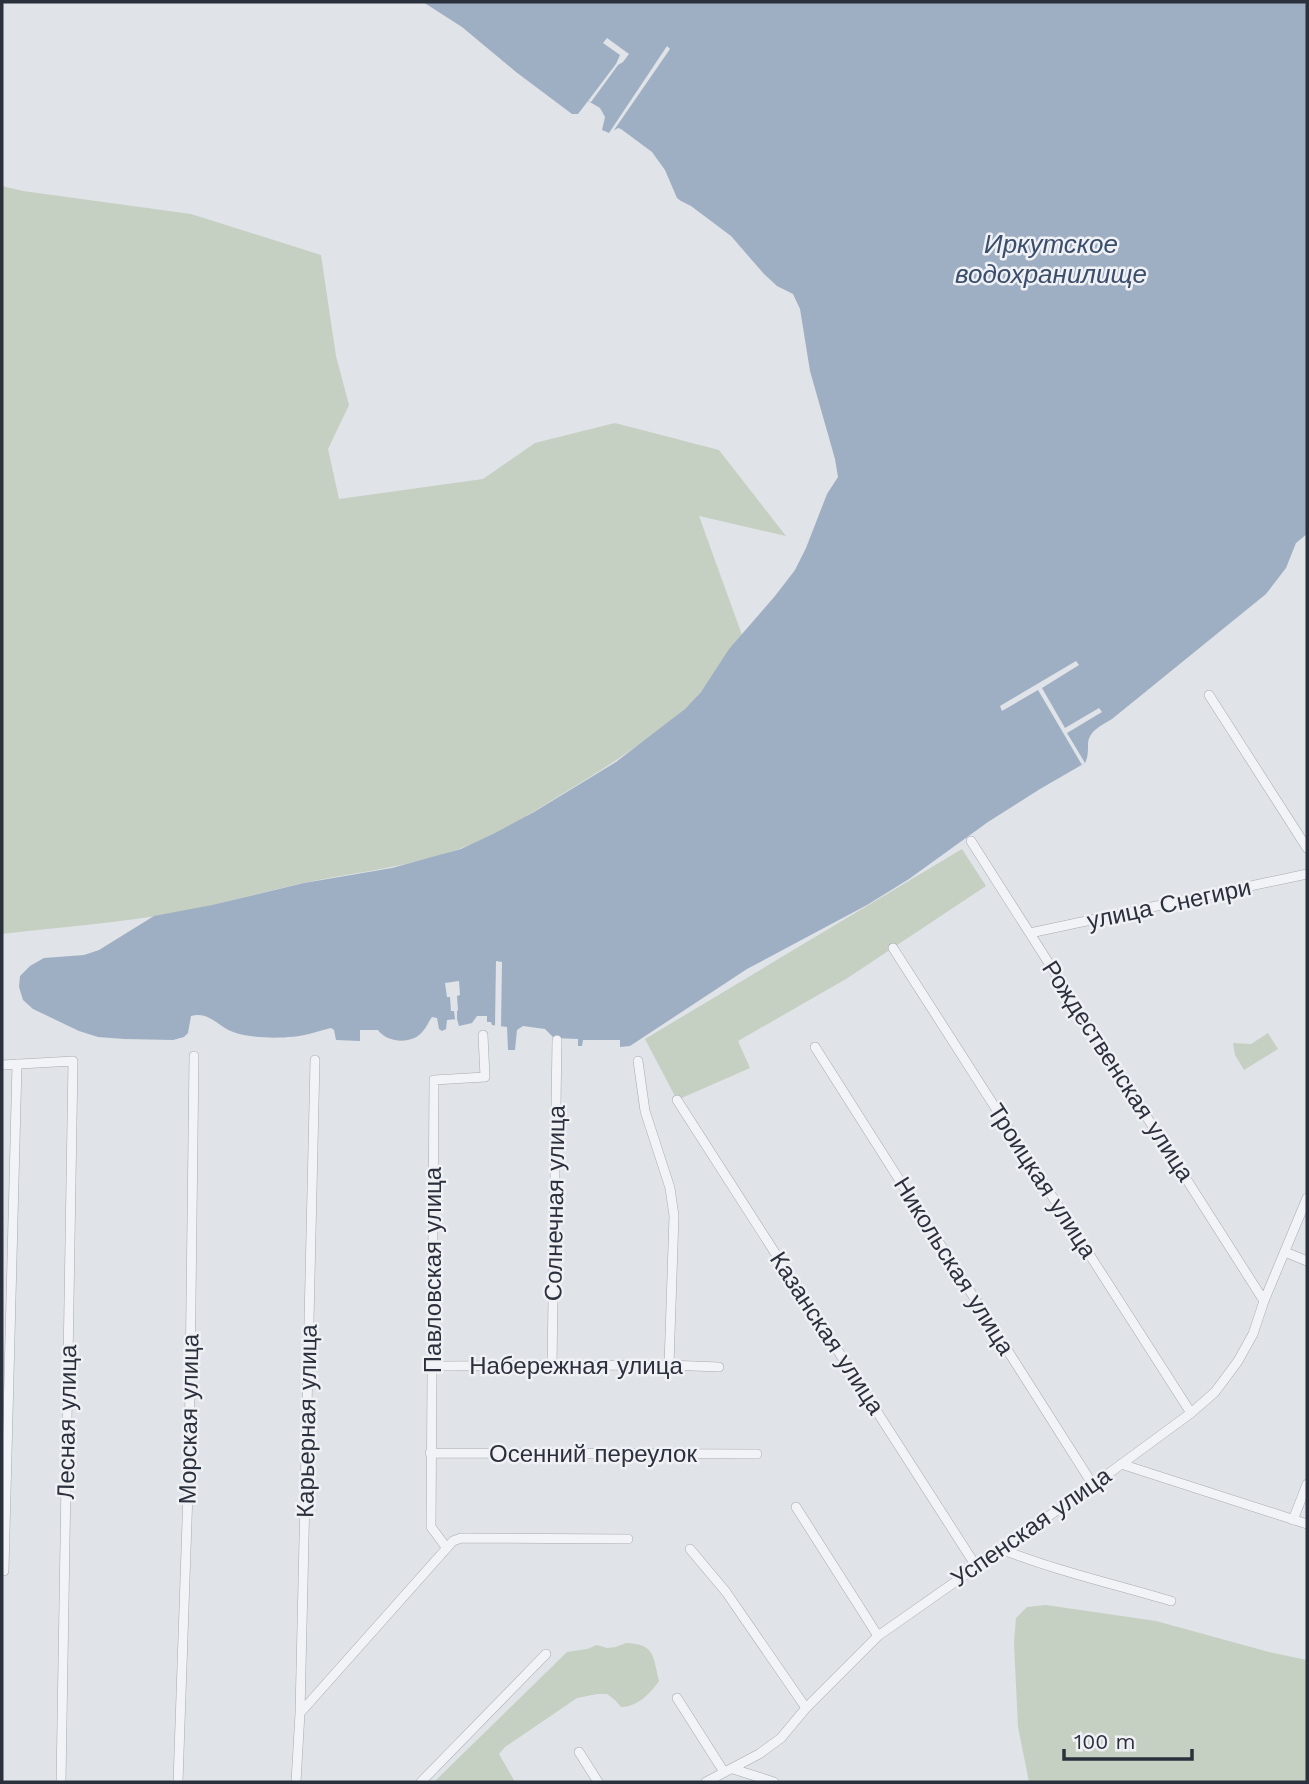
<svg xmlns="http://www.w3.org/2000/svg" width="1309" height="1784" font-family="'Work Sans',sans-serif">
<rect width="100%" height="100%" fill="#e0e3e7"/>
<path fill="#c5d0c2" d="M2,186L23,191L191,214L321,255L336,356L349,405L328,449L339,499L483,479L535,443L615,423L719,450L786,536L699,516L742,635C720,658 708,690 684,710C646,742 604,769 562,794C530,814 496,836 459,849C409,867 356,872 304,883C261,892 219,905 175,913C118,923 59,927 2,934Z
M962,849L986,886L846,979L738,1041L750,1068L677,1100L645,1039Z
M1268,1033L1278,1049L1244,1070L1235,1055L1233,1043L1251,1044Z
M1046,1605L1156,1621L1269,1652L1307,1660V1782H1029L1018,1727L1014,1643L1016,1618L1027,1607Z
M626,1643C655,1644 653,1656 659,1681C650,1694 637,1707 621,1707L615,1700L607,1694H597L577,1698L505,1747L499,1754L515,1782H434L567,1652L587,1649L597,1645L607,1648L616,1647Z"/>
<path fill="#9fafc3" d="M423,2H1307V534L1296,543L1286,568L1266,594L1112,719C1101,726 1088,731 1088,745C1088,752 1088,757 1085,763L1040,789L988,822L909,879L867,905L747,969L630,1046L620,1047V1040H583L582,1046H578V1039L554,1038L545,1029L523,1026L517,1030L515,1050H508L507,1027L492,1025L491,1022H487V1016H477L472,1023L459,1026L457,1019L447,1020L446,1029L442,1031L439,1029L437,1018L432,1017C428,1022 427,1027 423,1031C413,1045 387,1043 378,1030H360V1041L336,1040L334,1030L331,1028C323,1030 316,1032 309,1034C291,1039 254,1039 236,1033C218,1028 211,1011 191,1016L188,1033L184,1037L173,1040L124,1039L98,1037L79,1031L33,1009L23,1000L19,987L20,976L30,966L44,958L84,955L99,950L154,916L212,905L304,883L392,868L461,849L493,834L534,812L616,762L685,709L701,692L729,649L775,596L795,570L806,548L827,494L838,477L835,459L810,371L800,309L793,294L777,286L764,274L731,236L691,206L681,201L677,198L665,170L652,152L621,129L618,128L609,133L602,130L605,117L600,108L588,101L578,114H572L516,72L462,27Z"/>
<path fill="#e0e3e7" d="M607,38L629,54L623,62L618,65L591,102L588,101L616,64L620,55L603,43Z
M667,46L670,49L612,133H609Z
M1076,661L1079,665L1042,688L1065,728L1099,708L1102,712L1067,733L1085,763L1082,765L1038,690L1002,711L1000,706Z
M496,961L502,962L501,1026H495Z
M459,981L460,995L457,996L458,1010L457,1011V1019H455L454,1011H451L450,997H447L445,983Z"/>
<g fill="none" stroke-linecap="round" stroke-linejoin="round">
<g stroke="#a6aab1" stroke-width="10">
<path id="minor" d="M1209,695L1307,848
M971,841L1264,1301
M1030,933L1307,874
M893,948L1191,1413
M815,1047L1093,1485
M638,1061L645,1111L670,1188L674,1216L669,1365
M2,1065L73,1061L61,1782
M677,1100L976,1566
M1285,1252L1307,1261
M433,1366L669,1365L719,1367
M552,1366L557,1040
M430,1453L757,1454
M1121,1464L1307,1524
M796,1507L878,1636
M1293,1520L1307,1484
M446,1547L431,1527L434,1080L485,1077L483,1035
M690,1549L726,1592L806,1708
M1001,1549C1056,1571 1114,1584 1171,1601
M4,1571L17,1064
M677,1698L724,1772
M300,1713L453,1541L461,1538L628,1539
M579,1752L598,1782
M733,1769L774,1782
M178,1782L189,1463L194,1056
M296,1782L300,1713L315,1060
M421,1782L546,1654
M706,1782L759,1754L781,1738L806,1708L878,1636L1093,1485L1191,1413L1215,1392L1238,1361L1253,1334L1264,1301L1307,1198"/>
</g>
<use href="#minor" stroke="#f2f3f6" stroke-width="9"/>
</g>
<g text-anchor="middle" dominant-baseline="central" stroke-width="5" stroke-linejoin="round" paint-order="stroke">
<g font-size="24" fill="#2b303d" stroke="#eff1f5">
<text transform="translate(1169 904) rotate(-12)">улица Снегири</text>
<text transform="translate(1118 1071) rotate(57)">Рождественская улица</text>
<text transform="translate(1042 1181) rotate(57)">Троицкая улица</text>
<text transform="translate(555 1203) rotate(-89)">Солнечная улица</text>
<text transform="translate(954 1266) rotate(58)">Никольская улица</text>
<text transform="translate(433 1270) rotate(-90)">Павловская улица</text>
<text transform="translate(827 1333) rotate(57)">Казанская улица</text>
<text x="576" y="1366">Набережная улица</text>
<text transform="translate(189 1419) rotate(-89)">Морская улица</text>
<text transform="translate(307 1421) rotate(-89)">Карьерная улица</text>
<text transform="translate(67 1422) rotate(-89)">Лесная улица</text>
<text x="593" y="1454">Осенний переулок</text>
<text transform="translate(1031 1527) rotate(-35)">Успенская улица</text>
</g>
<g font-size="26" font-style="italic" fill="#3a4e6c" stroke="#eff1f5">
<text x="1051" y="244">Иркутское<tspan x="1051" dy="30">водохранилище</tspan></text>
</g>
</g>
<rect width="1309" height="1784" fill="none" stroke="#2b303d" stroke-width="7"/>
<path d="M1064 1749v10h128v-10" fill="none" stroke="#2b303d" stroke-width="3.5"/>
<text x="1074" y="1749" font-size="21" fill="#2b303d" stroke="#eff1f5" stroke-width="5" paint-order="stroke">100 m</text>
</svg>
